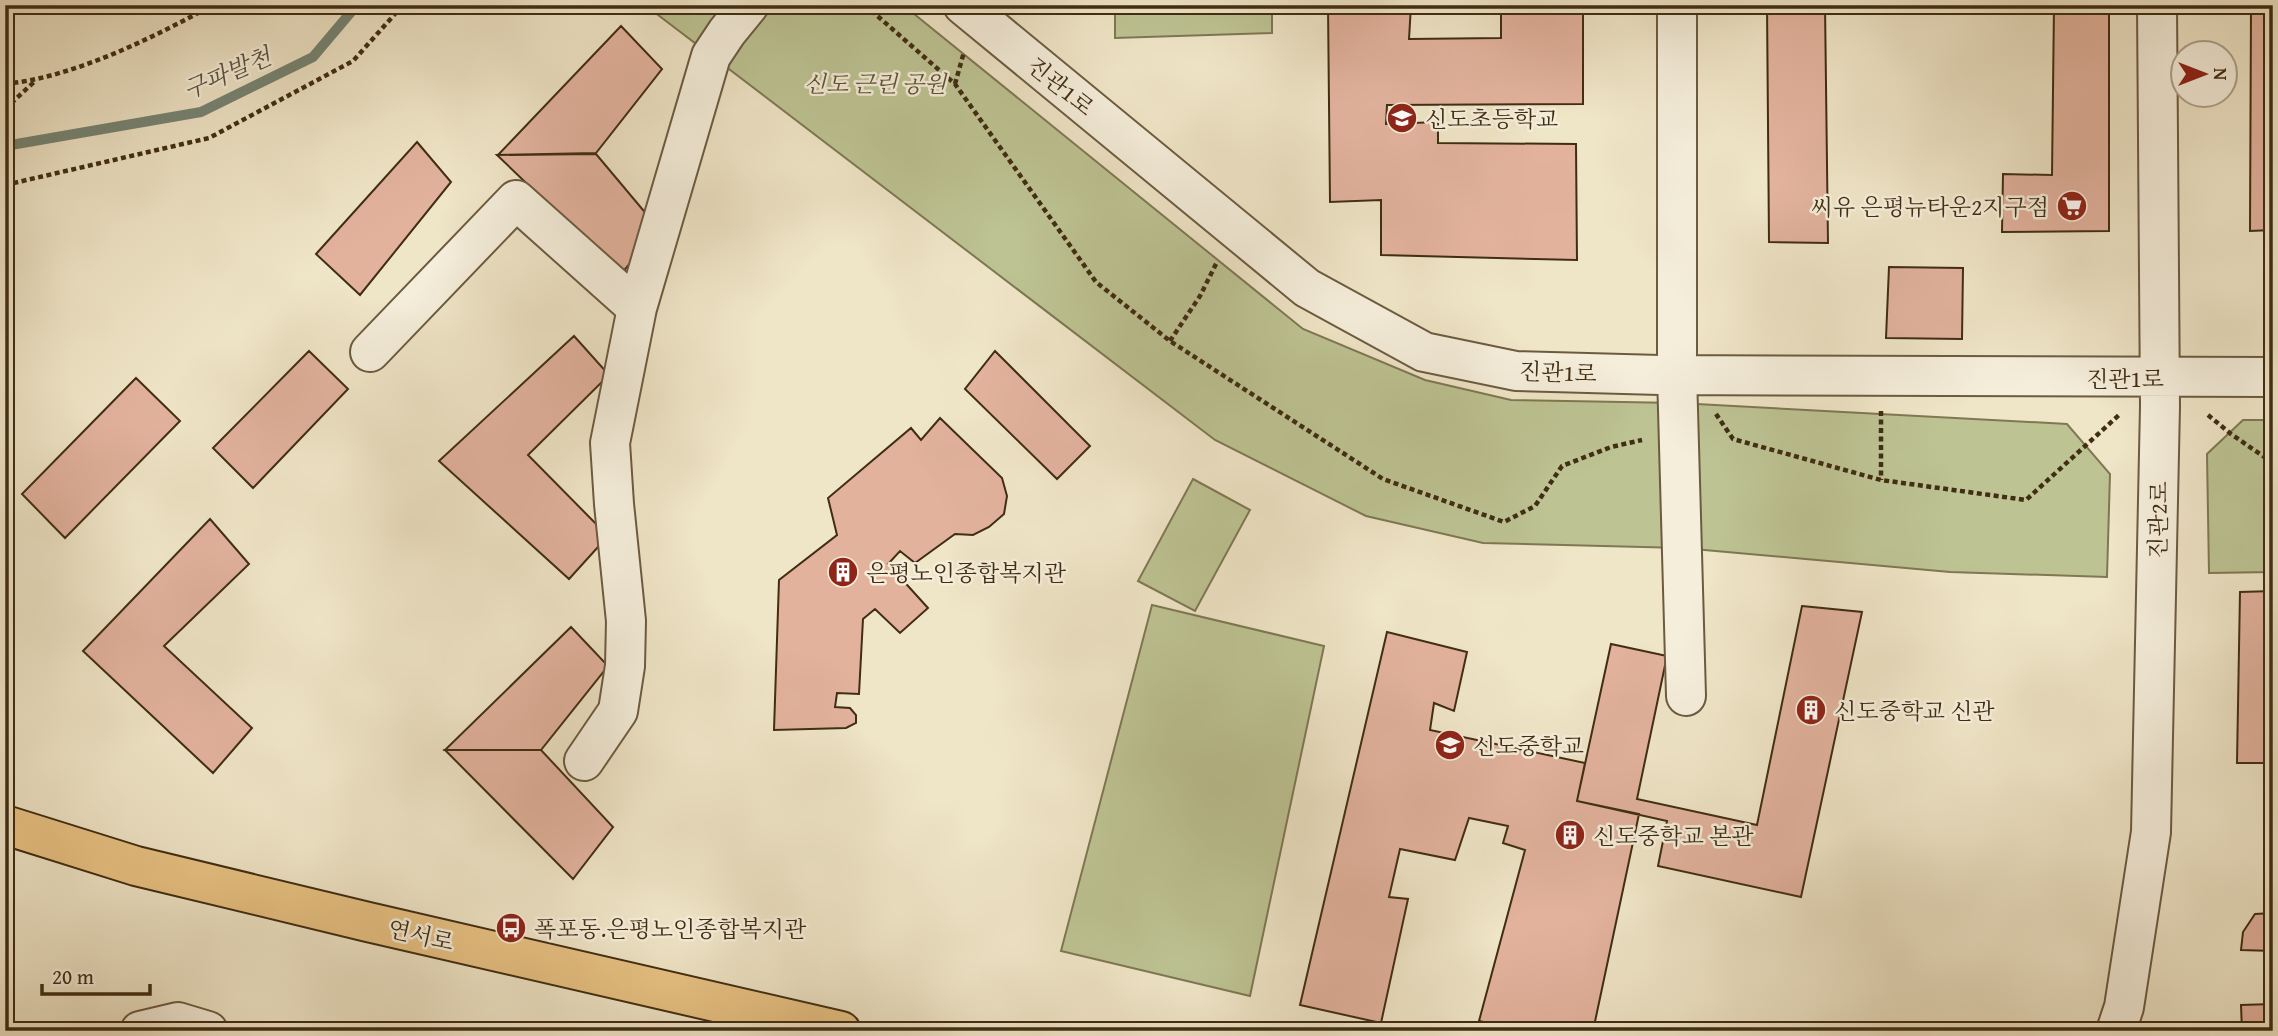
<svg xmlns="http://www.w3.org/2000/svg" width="2278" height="1036" font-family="'Gentium Book Plus','Noto Serif KR',serif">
<rect width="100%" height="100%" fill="#efe5c7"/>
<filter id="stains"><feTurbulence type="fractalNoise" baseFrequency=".00286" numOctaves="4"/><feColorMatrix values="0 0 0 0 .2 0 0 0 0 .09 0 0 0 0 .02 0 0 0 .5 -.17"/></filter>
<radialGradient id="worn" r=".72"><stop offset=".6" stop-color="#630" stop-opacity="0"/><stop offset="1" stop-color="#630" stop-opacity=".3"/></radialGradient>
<path fill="#bdc393" stroke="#7e7853" stroke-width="2" d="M645,5H903L1303,329L1425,380L1511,400L1678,403L2067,424L2110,474L2107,577L1950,572L1682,548L1483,543L1366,516L1215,440Z
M1115,5H1272V33L1115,38Z
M2243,420H2273V572L2209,573L2207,454Z
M1193,479L1250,510L1195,611L1138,581Z
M1152,605L1324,646L1250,996L1061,951Z"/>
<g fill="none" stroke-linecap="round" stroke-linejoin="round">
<path stroke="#768575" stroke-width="10" d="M5,146L201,112L313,57L357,5"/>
</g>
<path fill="#e2b29d" stroke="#402d13" stroke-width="2" d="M1328,5H1411L1409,39L1501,38V5H1583V104L1387,105L1386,124L1438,122V143L1576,144L1577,260L1381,255V200L1330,202Z
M1767,5H1825L1828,243L1769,242Z
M2054,5H2109V231L2002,232L2003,174L2052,175Z
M2251,5H2273V230L2250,231Z
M621,26L662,69L596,153L498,155Z
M417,142L451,182L360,295L316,254Z
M596,154L659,229L621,274L497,155Z
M1889,267L1963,268L1962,339L1886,338Z
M574,336L609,375L528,455L608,536L569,579L439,461Z
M309,351L348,389L253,488L213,448Z
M995,351L1090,446L1057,479L965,389Z
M136,378L180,421L65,538L22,494Z
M940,418L1002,478L1007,496L1004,514L989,527L973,535L955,534L915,563L900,551L888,564L928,608L900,633L875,609L863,619L859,694L837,693L835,707L850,708L856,715V723L846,728L774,730L779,580L837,535L828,498L911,428L921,440Z
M210,519L249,564L164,646L252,728L213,773L83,651Z
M2273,591V763H2237L2240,592Z
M1802,606L1862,612L1801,897L1658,866L1667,821L1577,801L1611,644L1667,656L1637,799L1757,825Z
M571,627L608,666L541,750H445Z
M1387,632L1467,652L1454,711L1434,703L1430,730L1585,763L1577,801L1639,814L1593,1031H1525L1479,1021L1525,850L1503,843L1508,826L1469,818L1455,860L1400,849L1389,897L1408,899L1381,1023L1300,1005Z
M445,750H541L613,827L573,879Z
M2273,913V951L2241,950L2243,932L2255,914Z
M2273,1004V1031H2242L2241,1005Z"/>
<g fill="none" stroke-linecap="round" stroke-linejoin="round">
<g stroke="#6c5b40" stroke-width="42">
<path id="minor" d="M963,5L1307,288L1424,352L1516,371L1660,375L2273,377
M1677,5V374L1686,696
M370,352L516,200L637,308
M584,761L618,711L625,666L626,621L614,504L610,443L637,308L711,56L727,32L749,5
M140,1031L178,1022L208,1031
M2116,1031L2124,1007L2151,832L2160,406L2157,5"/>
</g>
<g stroke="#402d13" stroke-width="42">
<path id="major" d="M5,825L136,866L368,922L841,1031"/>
</g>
<path stroke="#402d13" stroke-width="4.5" stroke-dasharray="5 3.5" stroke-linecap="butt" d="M865,5L955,84L1096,282L1170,341L1383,479L1504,522L1535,506L1562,466L1611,447L1642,440
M5,84C75,77 152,38 213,5
M955,84L964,52
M5,109L35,81
M5,185L209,138L353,61L403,5
M1170,341L1200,296L1217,262
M1881,411V480
M1716,414L1733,439L1881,480L2026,500L2119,415
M2208,415L2231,434L2273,463"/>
<use href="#minor" stroke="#f5eedb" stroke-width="38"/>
<use href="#major" stroke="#e8c284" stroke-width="38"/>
</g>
<defs>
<g id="school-disc" transform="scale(1.575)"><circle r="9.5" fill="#8f2418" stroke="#f5eedb"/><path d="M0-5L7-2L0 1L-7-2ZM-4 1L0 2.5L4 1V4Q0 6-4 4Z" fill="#fff"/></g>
<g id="supermarket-disc" transform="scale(1.575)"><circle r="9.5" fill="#8f2418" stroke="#f5eedb"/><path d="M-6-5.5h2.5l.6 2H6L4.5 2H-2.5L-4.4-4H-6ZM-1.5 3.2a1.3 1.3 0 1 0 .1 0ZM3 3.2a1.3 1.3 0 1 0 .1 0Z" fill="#fff"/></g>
<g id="building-disc" transform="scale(1.575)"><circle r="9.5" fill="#8f2418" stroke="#f5eedb"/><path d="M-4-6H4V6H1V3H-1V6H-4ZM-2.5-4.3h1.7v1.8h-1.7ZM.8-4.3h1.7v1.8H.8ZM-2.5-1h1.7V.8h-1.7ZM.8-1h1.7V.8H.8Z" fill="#fff"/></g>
<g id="bus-disc" transform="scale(1.575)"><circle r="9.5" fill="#8f2418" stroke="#f5eedb"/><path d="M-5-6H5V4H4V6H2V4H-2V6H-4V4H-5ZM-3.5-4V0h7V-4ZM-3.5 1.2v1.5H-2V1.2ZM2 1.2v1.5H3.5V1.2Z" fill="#fff"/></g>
</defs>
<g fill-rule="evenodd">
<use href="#school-disc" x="1402" y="118"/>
<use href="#supermarket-disc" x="2072" y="206"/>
<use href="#building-disc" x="843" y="572"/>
<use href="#building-disc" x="1811" y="710"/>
<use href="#school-disc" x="1450" y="745"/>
<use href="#building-disc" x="1570" y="835"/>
<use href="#bus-disc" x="511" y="928"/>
</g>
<g text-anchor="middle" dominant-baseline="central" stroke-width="5" stroke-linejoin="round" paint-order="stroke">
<g font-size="23" font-style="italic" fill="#5f5233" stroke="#f5eedb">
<text x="875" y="83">신도 근린 공원</text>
</g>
<g font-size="23" fill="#402d13" stroke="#f5eedb">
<text transform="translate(1061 86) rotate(39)">진관1로</text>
<text transform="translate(1558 372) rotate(2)">진관1로</text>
<text x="2125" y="378">진관1로</text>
<text transform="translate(2158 520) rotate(-89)">진관2로</text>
<text transform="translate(421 935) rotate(13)">연서로</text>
</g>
<g font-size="23" fill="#402d13" stroke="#f5eedb" text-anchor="start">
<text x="1425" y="118">신도초등학교</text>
<text x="2049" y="206" text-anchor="end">씨유 은평뉴타운2지구점</text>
<text x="866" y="572">은평노인종합복지관</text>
<text x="1834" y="710">신도중학교 신관</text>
<text x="1473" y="745">신도중학교</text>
<text x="1593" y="835">신도중학교 본관</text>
<text x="534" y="928">폭포동.은평노인종합복지관</text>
</g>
<g font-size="24" font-style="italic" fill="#56523c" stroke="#f5eedb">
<text transform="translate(227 73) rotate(-23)">구파발천</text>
</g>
</g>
<rect width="2278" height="1036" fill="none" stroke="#efe5c7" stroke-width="28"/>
<rect x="7" y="7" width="2264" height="1022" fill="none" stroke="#402d13" stroke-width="3.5"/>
<rect x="14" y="14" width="2250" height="1008" fill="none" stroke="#402d13" stroke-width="2"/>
<g transform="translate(2204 74) rotate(90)"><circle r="33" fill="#f5eedb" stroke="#ada18b" stroke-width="2"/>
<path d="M0-5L12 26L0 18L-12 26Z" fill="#8f2418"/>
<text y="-10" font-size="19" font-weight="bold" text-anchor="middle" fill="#402d13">N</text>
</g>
<path d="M42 984v10h108v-10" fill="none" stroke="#402d13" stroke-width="3.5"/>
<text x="52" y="984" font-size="21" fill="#402d13" stroke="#f5eedb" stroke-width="5" paint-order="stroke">20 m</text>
<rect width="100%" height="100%" filter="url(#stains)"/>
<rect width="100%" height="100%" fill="url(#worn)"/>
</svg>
